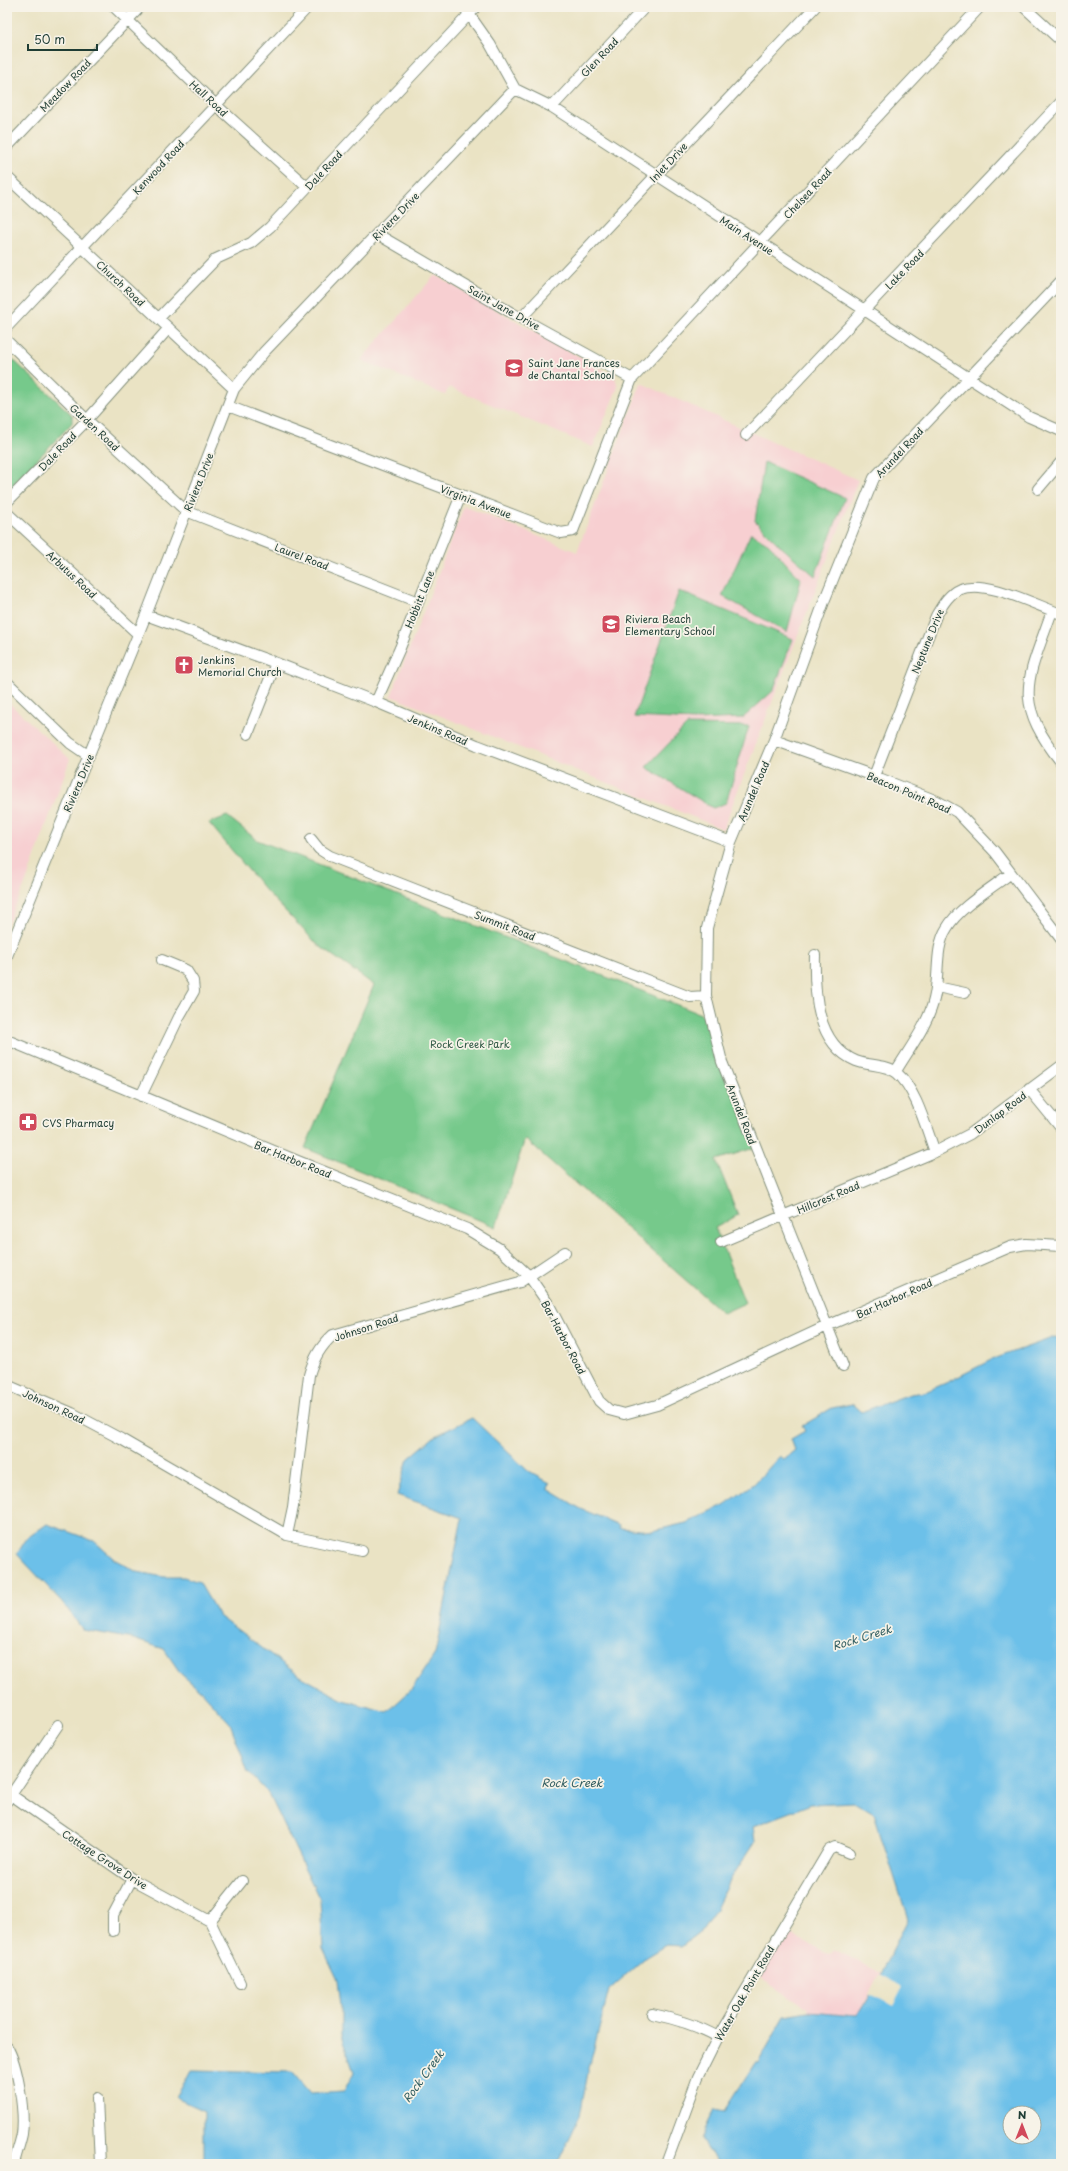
<svg xmlns="http://www.w3.org/2000/svg" width="1068" height="2171" font-family="'Playpen Sans',sans-serif">
<rect width="100%" height="100%" fill="#f7f3e8"/>
<filter id="ink" filterUnits="userSpaceOnUse"><feTurbulence type="fractalNoise" baseFrequency=".025" numOctaves="2"/><feDisplacementMap in="SourceGraphic" scale="8" xChannelSelector="R" yChannelSelector="G"/><feConvolveMatrix kernelMatrix="1 2 1 2 8 2 1 2 1" color-interpolation-filters="sRGB"/></filter>
<filter id="wash" filterUnits="userSpaceOnUse"><feTurbulence type="fractalNoise" baseFrequency=".012" numOctaves="4" result="noise"/><feDisplacementMap in="SourceGraphic" scale="16" xChannelSelector="R" yChannelSelector="G"/><feGaussianBlur stdDeviation="0.9" result="paint"/><feColorMatrix in="noise" values="0 0 0 0 0 0 0 0 0 0 0 0 0 0 0 0 0 1.4 0 .05"/><feComposite in="paint" operator="in"/></filter>
<g filter="url(#wash)">
<rect width="100%" height="100%" fill="#eae3c4"/>
<path fill="#f7cfd1" d="M435,275L615,377L618,387L593,447L449,387L445,395L361,360Z
M641,383L858,480L723,829L391,696L464,506L577,552Z
M7,701L70,759L26,882L7,925Z
M787,1933L831,1954L834,1949L881,1973L857,2016L808,2012V2009L760,1978Z"/>
<path fill="#76c98b" stroke="#4a8360" d="M7,354L72,415V423L7,491Z
M764,462L845,498L815,576L778,544L755,521Z
M751,533L769,544L801,580L787,632L722,596Z
M679,591L793,639L773,691L743,718L695,720L634,717Z
M687,725L749,726L726,803L713,808L646,767Z
M227,816L257,840L703,1015L754,1148L716,1160L738,1215L715,1228L745,1303L723,1313L525,1139L496,1227L305,1148L374,985L318,945L266,891L209,823Z"/>
<path fill="#6cc0e9" stroke="#467e8e" fill-rule="evenodd" d="M1055,1337L1061,1339V2164H719C713,2156 706,2148 701,2138L715,2109L724,2111L755,2063H758L785,2016L808,2012L857,2016L870,1995L908,1919L874,1814L854,1802L811,1804L753,1826L755,1842L730,1880L716,1909L703,1929L681,1946L666,1945L646,1957L609,1990L588,2072L580,2116L557,2164H204V2111L176,2098L191,2070L292,2072L310,2093L344,2091L354,2072L341,2036V2006L338,1980L323,1949L320,1900L269,1794L248,1772L230,1723L202,1692L181,1674L164,1649L133,1639L83,1630L63,1603L17,1554L27,1538L47,1524L94,1541L114,1559L137,1572L164,1577H184L199,1582L219,1616L297,1674L343,1700L387,1712L411,1690L435,1654L462,1518L397,1495L408,1459L435,1436L472,1418L528,1471L550,1483L548,1489L581,1509L619,1525V1528L652,1531L686,1523L724,1505L737,1496L754,1484L780,1456L784,1459L795,1450L791,1439L805,1431L802,1426L832,1408L852,1404L861,1412L910,1394L925,1392L948,1382L991,1360ZM1010,2113H1034V2137H1010Z"/>
<path fill="#eae3c4" d="M879,1974L903,1987L893,2006L869,1993Z"/>
</g>
<g filter="url(#ink)">
<g fill="none" stroke-linecap="round" stroke-linejoin="round">
<g stroke="#84907c" stroke-width="12">
<path id="minor" d="M114,7L216,105L307,187
M464,7L490,44L515,89L552,107L1029,417L1061,431
M1024,7L1061,41
M552,107L645,7
M7,147L140,7
M7,177L234,389
M377,234L512,313L632,379
M522,317L815,7
M159,318L216,259L251,243L270,227L476,7
M7,327L308,7
M7,341L87,420L186,511L418,602
M228,406L561,533L573,531L632,379L980,7
M746,435L1061,102
M1038,489L1061,462
M7,502L87,420L169,328
M7,513L138,634
M1052,611C1028,680 1011,699 1061,762
M146,615L276,663L376,702L477,745L731,842
M7,682L70,743L89,756
M376,702L400,648L461,495
M248,734L276,663
M774,740L874,776L937,801L957,812L995,852L1061,939
M874,776L936,616C942,606 948,594 960,589C987,579 1035,605 1061,614
M311,839L319,849L330,856L690,997L706,996
M815,955C814,992 816,1044 856,1061C868,1066 887,1064 897,1073C916,1089 926,1128 935,1152
M7,956L146,615L234,389L264,352L515,89
M937,987L965,993
M7,1040L298,1161L467,1229L500,1249L529,1276L549,1305L599,1401L609,1410L624,1414L657,1405L827,1326L1010,1247L1026,1244L1061,1246
M896,1071C909,1049 928,1025 934,999C940,977 934,948 947,928C959,907 992,888 1011,873
M1029,1089L1061,1128
M141,1096L179,1017L194,991L193,981L186,970L162,960
M721,1242L935,1152L970,1134L1061,1066
M843,1366L722,1062L706,996L707,928L731,842L774,740L825,599L874,478L1061,281
M7,1385L72,1413L121,1439L287,1535L362,1551
M287,1535L293,1507L309,1375C314,1358 320,1347 333,1335L520,1282L565,1252
M7,1792L132,1879L210,1921L240,1983
M7,1801L58,1725
M210,1921L242,1881
M113,1931V1915L132,1879
M652,2014C676,2019 697,2025 718,2037
M7,2047C18,2065 25,2113 22,2134C20,2144 16,2154 14,2164
M97,2098L100,2164
M666,2164L698,2077L718,2037L829,1850L835,1847L849,1853"/>
</g>
<use href="#minor" stroke="#fff" stroke-width="10"/>
</g>
</g>
<defs>
<g id="school-square" transform="scale(1)"><rect x="-9" y="-9" width="18" height="18" rx="4" fill="#d1495b" stroke="#f7f3e8"/><path d="M0-5L7-2L0 1L-7-2ZM-4 1L0 2.5L4 1V4Q0 6-4 4Z" fill="#fff"/></g>
<g id="church-square" transform="scale(1)"><rect x="-9" y="-9" width="18" height="18" rx="4" fill="#d1495b" stroke="#f7f3e8"/><path d="M-1.2-6h2.4v3.5h3.3v2.4h-3.3V6h-2.4V-.1h-3.3v-2.4h3.3Z" fill="#fff"/></g>
<g id="pharmacy-square" transform="scale(1)"><rect x="-9" y="-9" width="18" height="18" rx="4" fill="#d1495b" stroke="#f7f3e8"/><path d="M-2-6h4v4h4v4h-4v4h-4v-4h-4v-4h4Z" fill="#fff"/></g>
</defs>
<g fill-rule="evenodd">
<use href="#school-square" x="514" y="368"/>
<use href="#school-square" x="611" y="624"/>
<use href="#church-square" x="184" y="665"/>
<use href="#pharmacy-square" x="28" y="1122"/>
</g>
<g text-anchor="middle" dominant-baseline="central" stroke-width="3.5" stroke-linejoin="round" paint-order="stroke">
<g font-size="10" fill="#1f3d34" stroke="#f7f3e8">
<text transform="translate(599 57) rotate(-47)">Glen Road</text>
<text transform="translate(65 85) rotate(-46)">Meadow Road</text>
<text transform="translate(209 98) rotate(43)">Hall Road</text>
<text transform="translate(668 162) rotate(-47)">Inlet Drive</text>
<text transform="translate(158 167) rotate(-47)">Kenwood Road</text>
<text transform="translate(323 170) rotate(-47)">Dale Road</text>
<text transform="translate(807 193) rotate(-47)">Chelsea Road</text>
<text transform="translate(395 216) rotate(-46)">Riviera Drive</text>
<text transform="translate(747 235) rotate(33)">Main Avenue</text>
<text transform="translate(904 269) rotate(-46)">Lake Road</text>
<text transform="translate(121 283) rotate(43)">Church Road</text>
<text transform="translate(504 307) rotate(29)">Saint Jane Drive</text>
<text transform="translate(95 427) rotate(43)">Garden Road</text>
<text transform="translate(57 451) rotate(-46)">Dale Road</text>
<text transform="translate(899 452) rotate(-47)">Arundel Road</text>
<text transform="translate(198 482) rotate(-68)">Riviera Drive</text>
<text transform="translate(476 501) rotate(21)">Virginia Avenue</text>
<text transform="translate(302 556) rotate(21)">Laurel Road</text>
<text transform="translate(72 574) rotate(43)">Arbutus Road</text>
<text transform="translate(419 599) rotate(-68)">Hobbitt Lane</text>
<text transform="translate(927 641) rotate(-68)">Neptune Drive</text>
<text transform="translate(438 729) rotate(23)">Jenkins Road</text>
<text transform="translate(78 783) rotate(-67)">Riviera Drive</text>
<text transform="translate(753 791) rotate(-67)">Arundel Road</text>
<text transform="translate(909 792) rotate(23)">Beacon Point Road</text>
<text transform="translate(505 925) rotate(21)">Summit Road</text>
<text transform="translate(1000 1112) rotate(-37)">Dunlap Road</text>
<text transform="translate(742 1114) rotate(69)">Arundel Road</text>
<text transform="translate(293 1159) rotate(22)">Bar Harbor Road</text>
<text transform="translate(828 1197) rotate(-23)">Hillcrest Road</text>
<text transform="translate(894 1298) rotate(-24)">Bar Harbor Road</text>
<text transform="translate(366 1327) rotate(-18)">Johnson Road</text>
<text transform="translate(564 1337) rotate(62)">Bar Harbor Road</text>
<text transform="translate(54 1406) rotate(25)">Johnson Road</text>
<text transform="translate(105 1859) rotate(33)">Cottage Grove Drive</text>
<text transform="translate(744 1993) rotate(-60)">Water Oak Point Road</text>
</g>
<g font-size="10" fill="#1f3d34" stroke="#f7f3e8" text-anchor="start">
<text x="528" y="362">Saint Jane Frances<tspan x="528" dy="12">de Chantal School</tspan></text>
<text x="625" y="618">Riviera Beach<tspan x="625" dy="12">Elementary School</tspan></text>
<text x="198" y="659">Jenkins<tspan x="198" dy="12">Memorial Church</tspan></text>
<text x="42" y="1122">CVS Pharmacy</text>
</g>
<g font-size="10" fill="#305945" stroke="#f7f3e8">
<text x="470" y="1043">Rock Creek Park</text>
</g>
<g font-size="11" font-style="italic" fill="#325e61" stroke="#f7f3e8">
<text transform="translate(862 1637) rotate(-17)">Rock Creek</text>
<text x="572" y="1782">Rock Creek</text>
<text transform="translate(423 2076) rotate(-54)">Rock Creek</text>
</g>
</g>
<rect width="1068" height="2171" fill="none" stroke="#f7f3e8" stroke-width="24"/>
<g transform="translate(1022 2125)"><circle r="19" fill="#f7f3e8" stroke="#a1aaa0"/>
<path d="M0-3L7 15L0 10L-7 15Z" fill="#d1495b"/>
<text y="-6" font-size="11" font-weight="bold" text-anchor="middle" fill="#1f3d34">N</text>
</g>
<path d="M28 44v6h69v-6" fill="none" stroke="#1f3d34" stroke-width="2"/>
<text x="34" y="44" font-size="12" fill="#1f3d34" stroke="#f7f3e8" stroke-width="3" paint-order="stroke">50 m</text>
</svg>
